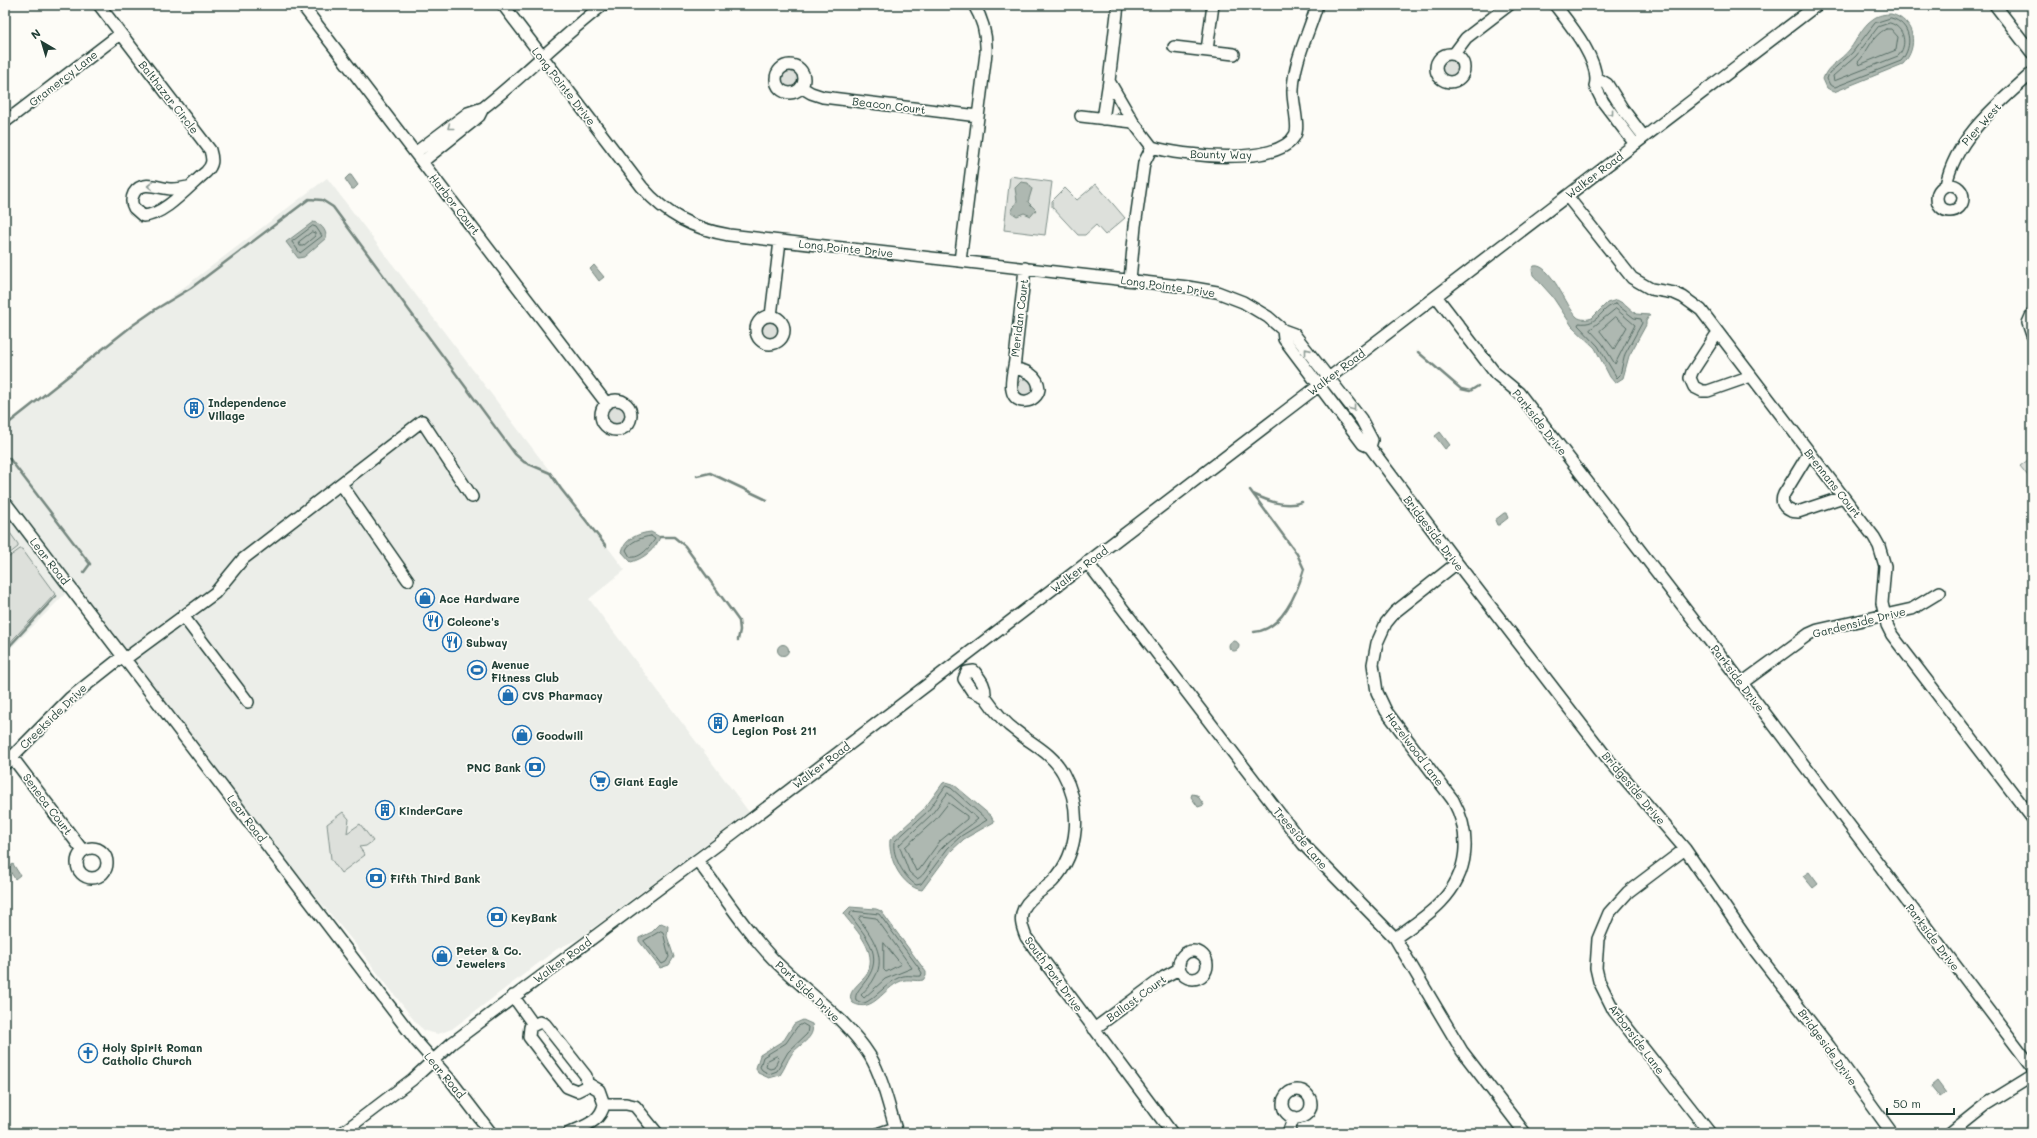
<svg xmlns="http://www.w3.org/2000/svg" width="2037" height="1138" font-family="Mali,sans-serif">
<rect width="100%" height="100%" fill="#fdfcf7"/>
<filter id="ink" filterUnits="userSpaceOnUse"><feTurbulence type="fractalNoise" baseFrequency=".025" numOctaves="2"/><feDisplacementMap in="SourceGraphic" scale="8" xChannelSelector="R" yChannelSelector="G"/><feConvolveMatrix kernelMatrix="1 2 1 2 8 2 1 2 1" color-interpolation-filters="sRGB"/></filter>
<g filter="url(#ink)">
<path fill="#eceee9" d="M327,178L625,570L589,599L749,812L578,939L557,949L452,1029L438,1034L425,1031L417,1024L356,945L283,857L5,493V424Z
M5,513L66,593L5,654Z"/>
<path fill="#dde0db" stroke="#7e8e88" d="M1441 68a9 9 0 1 1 18 0a9 9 0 1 1-18 0Z
M780 79a9 9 0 1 1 18 0a9 9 0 1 1-18 0Z
M1010,176L1052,182L1045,235L1004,230Z
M1096,184L1125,218L1105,235L1096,225L1085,235H1078L1052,207V201L1065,188L1077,200Z
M761 330a9 9 0 1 1 18 0a9 9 0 1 1-18 0Z
M1017 387a8 8 0 1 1 16 0a8 8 0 1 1-16 0Z
M606 415a10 10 0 1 1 20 0a10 10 0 1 1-20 0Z
M2032,457V481L2020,466Z
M5,526L18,544V547L5,557Z
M20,549H22L55,594L5,648V560Z
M343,812L349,819L347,833L360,824L373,841L366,846L359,847L365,855L341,873L331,859L327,824Z"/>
<path fill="#aeb8b1" stroke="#75877f" d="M1891,14C1915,20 1919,47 1903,64L1834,92L1827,88L1823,79C1827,65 1841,61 1850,49C1857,40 1862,26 1873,19C1878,15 1885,14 1891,14Z
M349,175H351L358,185L354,189H352L345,179Z
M1021,182L1028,183L1032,189L1028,202L1036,210L1031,216L1024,213L1017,216L1011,212L1017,201L1015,188Z
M313,222C320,223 327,230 326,238L304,257L298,258L286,242Z
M594,265L604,277L599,281L590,269Z
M1534,266C1550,262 1567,308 1577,317C1581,320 1587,320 1592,318L1607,303L1617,300L1626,305L1636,314L1650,315L1646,321V325L1629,356L1623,378L1615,383L1610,377L1595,348L1572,326L1552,296L1533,275L1532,269Z
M1440,432L1450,445L1445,449L1435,436Z
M1504,513H1506L1508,518L1499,525H1497L1495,520Z
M651,532L660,537C656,549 643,559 631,562L622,552C624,539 639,533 651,532Z
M1229 646a5 5 0 1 1 10 0a5 5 0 1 1-10 0Z
M777.5 650a5.5 5.5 0 1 1 11 0a5.5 5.5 0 1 1-11 0Z
M946,782L953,784L991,816L994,822L964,839L951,851L922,890C902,887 888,859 890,840L924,809L943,783Z
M1192,794L1197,795L1204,805L1198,807L1191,797Z
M13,864L20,875L15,879L8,868Z
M1809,872L1818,884L1813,888L1803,876Z
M850,907L876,909L881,911L926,972V976L923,980C916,982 909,978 901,981C883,988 873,1014 853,1003C843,992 865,981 868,972C877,951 857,931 845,916L844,913Z
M661,923L668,926L667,936L674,957L669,965L660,968L639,941V938L652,932Z
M803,1020L812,1024C816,1039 798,1044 791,1055C787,1061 785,1068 780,1075L769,1078L758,1073L756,1068L760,1055L784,1040L794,1024Z
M1937,1081L1946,1093L1940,1097L1931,1086Z"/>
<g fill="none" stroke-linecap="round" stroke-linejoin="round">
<path stroke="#586e66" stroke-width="1" d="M1891,18C1911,23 1914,46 1901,61L1835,87L1830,85L1827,79L1829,73L1852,53L1875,23Z
M1890,23C1905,27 1908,46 1898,56L1834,81L1833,76L1856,56L1878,27Z
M1886,29H1891L1898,37L1896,50L1859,65L1858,62C1868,52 1872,35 1886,29Z
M313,226L316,227L322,236L300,253L292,242Z
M312,232L315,233V236L303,246H300L299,242Z
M1616,304L1634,318L1641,319L1642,323L1625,354L1620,375L1617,378L1598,346L1578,325L1579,323C1600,326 1600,307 1616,304Z
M1616,309L1635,325L1615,364L1602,343L1590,330Z
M1616,317L1627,327L1614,349L1600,331Z
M651,536L655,539C650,547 640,559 630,557L626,550C629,542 642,537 651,536Z
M946,786L951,788L987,820L961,836L948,848L921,884L916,885C904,877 892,856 894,842L927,812Z
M948,793L978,819C963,832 949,838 936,855C930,862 925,876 917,879L909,872L899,845L931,815Z
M949,803L967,816V819L940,841L919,870L916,871L905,847L935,820Z
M852,911L879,914L919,968L922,973L921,976C914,977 908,974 900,977C889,981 871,1002 864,1003C861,1003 858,1001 856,1000C852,988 881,977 872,949C868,937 857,925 850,915Z
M861,916L876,918L912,968L885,979L864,998L861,995C866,989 872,984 875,977C887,957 871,935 859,919Z
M661,931L663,932L669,957L666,962L662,964L644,941Z
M884,943L901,964L886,972L884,970Z
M803,1024L808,1027L807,1034L788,1052L777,1071L769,1074L762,1070L760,1067L763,1057L786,1043L797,1027Z
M777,1056L779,1058L774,1068L770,1069L766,1067L767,1061Z"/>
<path stroke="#75877f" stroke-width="2.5" d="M1418,352L1461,389L1470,391L1478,386
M5,426L133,325L156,309L191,288L309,199L322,200L333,207L515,454L524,462L550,473L561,489L606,546
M9,458L90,564L84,572
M697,476L710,473L767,500
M1250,490L1297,554L1304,569C1297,593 1282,630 1254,632
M1253,494C1268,501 1285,508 1302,502
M660,537H674L685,546L739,621L740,630L738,640
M5,651L56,596
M5,1120L14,1133"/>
<g stroke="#1f3d34" stroke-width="14">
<path id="minor" d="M99,5L210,150C213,160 213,165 206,172C189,186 165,215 143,216L134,208C131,203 131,199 134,193C142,179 160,189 172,189C178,189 183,188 188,187
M302,5L607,404
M503,5L642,187C666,215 694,229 729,235L1188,287L1217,292L1243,302L1268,317L1283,330L1294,334L1361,419L1372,440L1370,447
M1118,5L1109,81L1133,122L1152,147
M1555,5C1569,23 1602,63 1595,86L1603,102L1635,144
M1995,5L2032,53
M1174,47L1234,54
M1207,50L1213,5
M1436 68a14 14 0 1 1 28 0a14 14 0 1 1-28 0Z
M1454,54L1466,38L1509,5
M776 79a14 14 0 1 1 28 0a14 14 0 1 1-28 0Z
M1597,78L1607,84L1622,108L1644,137
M801,87L811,93L823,97L978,116
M1081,116L1133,122
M1103,119L1109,81
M5,122L120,34
M415,153L468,113L483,108
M422,162L472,122L479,116L483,108C525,75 561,37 603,5
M1937 198a13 13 0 1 1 26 0a13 13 0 1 1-26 0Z
M1946,185C1956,137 1997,105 2032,73
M1567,196L1632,278L1651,289L1674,293L1683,297L1701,310L1874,537L1879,546L1885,566L1882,603L1887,625L1892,635L2032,818
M960,261L986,53C987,36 983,20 974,5
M1130,280L1135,226L1144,163L1152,147C1180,156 1279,167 1295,135C1300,127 1292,101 1293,90C1294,60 1309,33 1317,5
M1436,296L1495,373L1519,393L1742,683L2032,1067
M2032,314L2028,323L2032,335
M756 330a14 14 0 1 1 28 0a14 14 0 1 1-28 0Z
M771,316L780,241
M1283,330L1284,339L1363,444L1370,447L1457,563L1608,759L1685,849L1756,952L1829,1046L1892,1133
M1718,332L1692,372L1690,378L1694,387L1702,391H1708L1751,376
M1014,368C1026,371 1038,374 1039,389C1037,403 1015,407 1012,390C1010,381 1014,369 1015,360C1018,329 1022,299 1025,268
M601 415a15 15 0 1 1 30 0a15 15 0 1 1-30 0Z
M1809,453L1784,494C1779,504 1787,512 1798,512L1843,497
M341,484L408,580
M5,502L417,1042L452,1082L491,1133
M1087,562L1303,844L1395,938L1462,1051L1525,1133
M183,616L248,702
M125,659L215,593L243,559L422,421L472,497
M974,671C981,680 986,686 985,697L972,691L964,679L967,672Z
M1742,683L1809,634L1818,630L1912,609L1940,592
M985,697C994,710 1003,722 1016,731C1033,745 1052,753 1063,773C1082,807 1080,852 1053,881C1044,890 1030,896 1024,908C1019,918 1022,927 1026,937L1172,1133
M12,757L83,851
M5,764L70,698L123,656
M77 863a15 15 0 1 1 30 0a15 15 0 1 1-30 0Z
M1685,849L1628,892L1609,913L1598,939L1596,968L1599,981L1614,1011L1710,1133
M697,860C722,893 746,931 775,961C806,992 846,1018 870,1056C883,1078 889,1108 897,1133
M1395,938C1410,927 1428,916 1441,902C1469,873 1472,835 1453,800L1386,711L1377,692L1373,664L1377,643L1386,623L1395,612L1457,563
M1179 965a14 14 0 1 1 28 0a14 14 0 1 1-28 0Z
M513,996L533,1024
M540,1022L545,1024L586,1076L587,1083L585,1087L577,1091L567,1087L529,1037L530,1027Z
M1094,1029L1164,977L1179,969
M587,1083L599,1090L604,1104
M1283 1104a14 14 0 1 1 28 0a14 14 0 1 1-28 0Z
M342,1133L413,1079L452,1043L732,834L1817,5
M569,1133C584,1126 601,1122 604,1104H626L635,1106L657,1133
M880,1133L895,1128
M1288,1133L1294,1117
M1950,1133L1985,1105L2032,1076"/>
</g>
<use href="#minor" stroke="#fdfcf7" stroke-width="11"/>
</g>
<defs><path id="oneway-chevron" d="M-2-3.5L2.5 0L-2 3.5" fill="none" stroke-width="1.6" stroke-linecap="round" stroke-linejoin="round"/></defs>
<g stroke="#8e9c96">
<use href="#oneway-chevron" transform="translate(1611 113) rotate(53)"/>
<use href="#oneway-chevron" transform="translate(450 127) rotate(142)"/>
<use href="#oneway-chevron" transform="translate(150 186) rotate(-180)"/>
<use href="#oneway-chevron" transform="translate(1307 351) rotate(-129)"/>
<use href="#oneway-chevron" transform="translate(1353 408) rotate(53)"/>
</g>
</g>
<defs>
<g id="building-ring" transform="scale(1)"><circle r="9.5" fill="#fdfcf7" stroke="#1f6fb2" stroke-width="1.5"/><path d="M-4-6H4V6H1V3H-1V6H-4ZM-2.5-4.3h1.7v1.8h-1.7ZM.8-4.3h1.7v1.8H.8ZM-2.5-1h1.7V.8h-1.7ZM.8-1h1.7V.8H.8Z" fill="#1f6fb2"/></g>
<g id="shop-ring" transform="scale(1)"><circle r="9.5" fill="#fdfcf7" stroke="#1f6fb2" stroke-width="1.5"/><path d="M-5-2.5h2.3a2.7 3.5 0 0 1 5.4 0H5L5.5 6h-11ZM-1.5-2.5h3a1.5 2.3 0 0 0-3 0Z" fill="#1f6fb2"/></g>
<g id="restaurant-ring" transform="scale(1)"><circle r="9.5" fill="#fdfcf7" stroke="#1f6fb2" stroke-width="1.5"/><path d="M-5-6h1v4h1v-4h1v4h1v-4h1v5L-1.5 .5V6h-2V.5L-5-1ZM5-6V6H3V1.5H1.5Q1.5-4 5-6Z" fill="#1f6fb2"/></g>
<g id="stadium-ring" transform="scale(1)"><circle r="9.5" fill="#fdfcf7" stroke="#1f6fb2" stroke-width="1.5"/><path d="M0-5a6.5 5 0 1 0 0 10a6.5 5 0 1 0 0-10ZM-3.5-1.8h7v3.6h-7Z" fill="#1f6fb2"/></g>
<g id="bank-ring" transform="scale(1)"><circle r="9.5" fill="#fdfcf7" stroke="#1f6fb2" stroke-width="1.5"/><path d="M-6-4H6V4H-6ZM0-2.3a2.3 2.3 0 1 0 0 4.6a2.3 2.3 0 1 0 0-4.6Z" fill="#1f6fb2"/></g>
<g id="supermarket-ring" transform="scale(1)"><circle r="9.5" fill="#fdfcf7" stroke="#1f6fb2" stroke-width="1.5"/><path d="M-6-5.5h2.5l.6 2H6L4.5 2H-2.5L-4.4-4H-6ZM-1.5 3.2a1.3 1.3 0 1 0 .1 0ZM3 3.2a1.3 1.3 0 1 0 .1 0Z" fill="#1f6fb2"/></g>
<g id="church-ring" transform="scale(1)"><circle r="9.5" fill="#fdfcf7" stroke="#1f6fb2" stroke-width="1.5"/><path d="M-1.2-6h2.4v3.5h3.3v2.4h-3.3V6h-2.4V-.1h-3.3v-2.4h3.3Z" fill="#1f6fb2"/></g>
</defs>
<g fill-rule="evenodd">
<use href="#building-ring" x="194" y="408"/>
<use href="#shop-ring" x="425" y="598"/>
<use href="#restaurant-ring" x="433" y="621"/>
<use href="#restaurant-ring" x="452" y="642"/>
<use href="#stadium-ring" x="477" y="670"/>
<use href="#shop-ring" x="508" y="695"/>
<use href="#building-ring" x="718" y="723"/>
<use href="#shop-ring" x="522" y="735"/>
<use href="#bank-ring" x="535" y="767"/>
<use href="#supermarket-ring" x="600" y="781"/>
<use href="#building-ring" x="385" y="810"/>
<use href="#bank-ring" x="376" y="878"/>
<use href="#bank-ring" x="497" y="917"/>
<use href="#shop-ring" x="442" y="956"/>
<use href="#church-ring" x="88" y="1053"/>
</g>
<g text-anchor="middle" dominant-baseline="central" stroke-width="3.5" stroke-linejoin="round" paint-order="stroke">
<g font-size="11" fill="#1f3d34" stroke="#fdfcf7">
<text transform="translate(63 78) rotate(-38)">Gramercy Lane</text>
<text transform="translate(564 86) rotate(52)">Long Pointe Drive</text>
<text transform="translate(169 97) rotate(52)">Balthazar Circle</text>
<text transform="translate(889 105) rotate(7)">Beacon Court</text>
<text transform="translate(1981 124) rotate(-48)">Pier West</text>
<text transform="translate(1221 154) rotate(1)">Bounty Way</text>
<text transform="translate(1594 175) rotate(-37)">Walker Road</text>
<text transform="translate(455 204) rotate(52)">Harbor Court</text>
<text transform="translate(846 248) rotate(6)">Long Pointe Drive</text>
<text transform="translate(1168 286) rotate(8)">Long Pointe Drive</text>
<text transform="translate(1019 318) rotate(-83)">Meridan Court</text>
<text transform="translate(1336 372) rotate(-37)">Walker Road</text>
<text transform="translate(1540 422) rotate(52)">Parkside Drive</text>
<text transform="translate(1833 483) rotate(52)">Brennans Court</text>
<text transform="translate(1434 533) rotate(53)">Bridgeside Drive</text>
<text transform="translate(50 561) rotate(52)">Lear Road</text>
<text transform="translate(1079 569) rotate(-37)">Walker Road</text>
<text transform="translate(1859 622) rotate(-14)">Gardenside Drive</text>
<text transform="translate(1738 678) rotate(53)">Parkside Drive</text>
<text transform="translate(53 716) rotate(-44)">Creekside Drive</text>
<text transform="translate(1415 749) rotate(53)">Hazelwood Lane</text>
<text transform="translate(821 765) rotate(-37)">Walker Road</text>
<text transform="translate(1634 788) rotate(50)">Bridgeside Drive</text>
<text transform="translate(48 804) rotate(53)">Seneca Court</text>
<text transform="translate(247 818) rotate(53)">Lear Road</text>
<text transform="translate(1301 838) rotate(50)">Treeside Lane</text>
<text transform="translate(1933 937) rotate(53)">Parkside Drive</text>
<text transform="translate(562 960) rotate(-36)">Walker Road</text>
<text transform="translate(1054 974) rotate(54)">South Port Drive</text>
<text transform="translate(808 991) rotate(43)">Port Side Drive</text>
<text transform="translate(1136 998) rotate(-36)">Ballast Court</text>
<text transform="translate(1637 1039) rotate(53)">Arborside Lane</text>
<text transform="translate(1828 1047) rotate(54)">Bridgeside Drive</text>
<text transform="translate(445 1075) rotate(50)">Lear Road</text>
</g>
<g font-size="11" font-weight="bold" fill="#1f3d34" stroke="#fdfcf7" text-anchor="start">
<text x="208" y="402">Independence<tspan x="208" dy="13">Village</tspan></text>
<text x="439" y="598">Ace Hardware</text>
<text x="447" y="621">Coleone's</text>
<text x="466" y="642">Subway</text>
<text x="491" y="664">Avenue<tspan x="491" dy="13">Fitness Club</tspan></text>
<text x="522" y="695">CVS Pharmacy</text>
<text x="732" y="717">American<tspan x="732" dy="13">Legion Post 211</tspan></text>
<text x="536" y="735">Goodwill</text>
<text x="521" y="767" text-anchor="end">PNC Bank</text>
<text x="614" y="781">Giant Eagle</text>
<text x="399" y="810">KinderCare</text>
<text x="390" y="878">Fifth Third Bank</text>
<text x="511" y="917">KeyBank</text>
<text x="456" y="950">Peter &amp; Co.<tspan x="456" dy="13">Jewelers</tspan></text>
<text x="102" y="1047">Holy Spirit Roman<tspan x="102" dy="13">Catholic Church</tspan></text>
</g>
</g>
<rect width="2037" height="1138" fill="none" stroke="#fdfcf7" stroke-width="20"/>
<rect x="10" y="10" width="2017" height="1118" fill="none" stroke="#1f3d34" stroke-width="1.5" filter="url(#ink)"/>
<g transform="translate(42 42) rotate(322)" stroke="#fdfcf7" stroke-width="3" paint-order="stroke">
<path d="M0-3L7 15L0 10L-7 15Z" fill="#1f3d34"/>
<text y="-6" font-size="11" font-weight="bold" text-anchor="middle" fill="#1f3d34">N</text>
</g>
<path d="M1887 1108v6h67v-6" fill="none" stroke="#1f3d34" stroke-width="2"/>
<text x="1893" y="1108" font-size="12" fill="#1f3d34" stroke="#fdfcf7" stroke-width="3" paint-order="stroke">50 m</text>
</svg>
